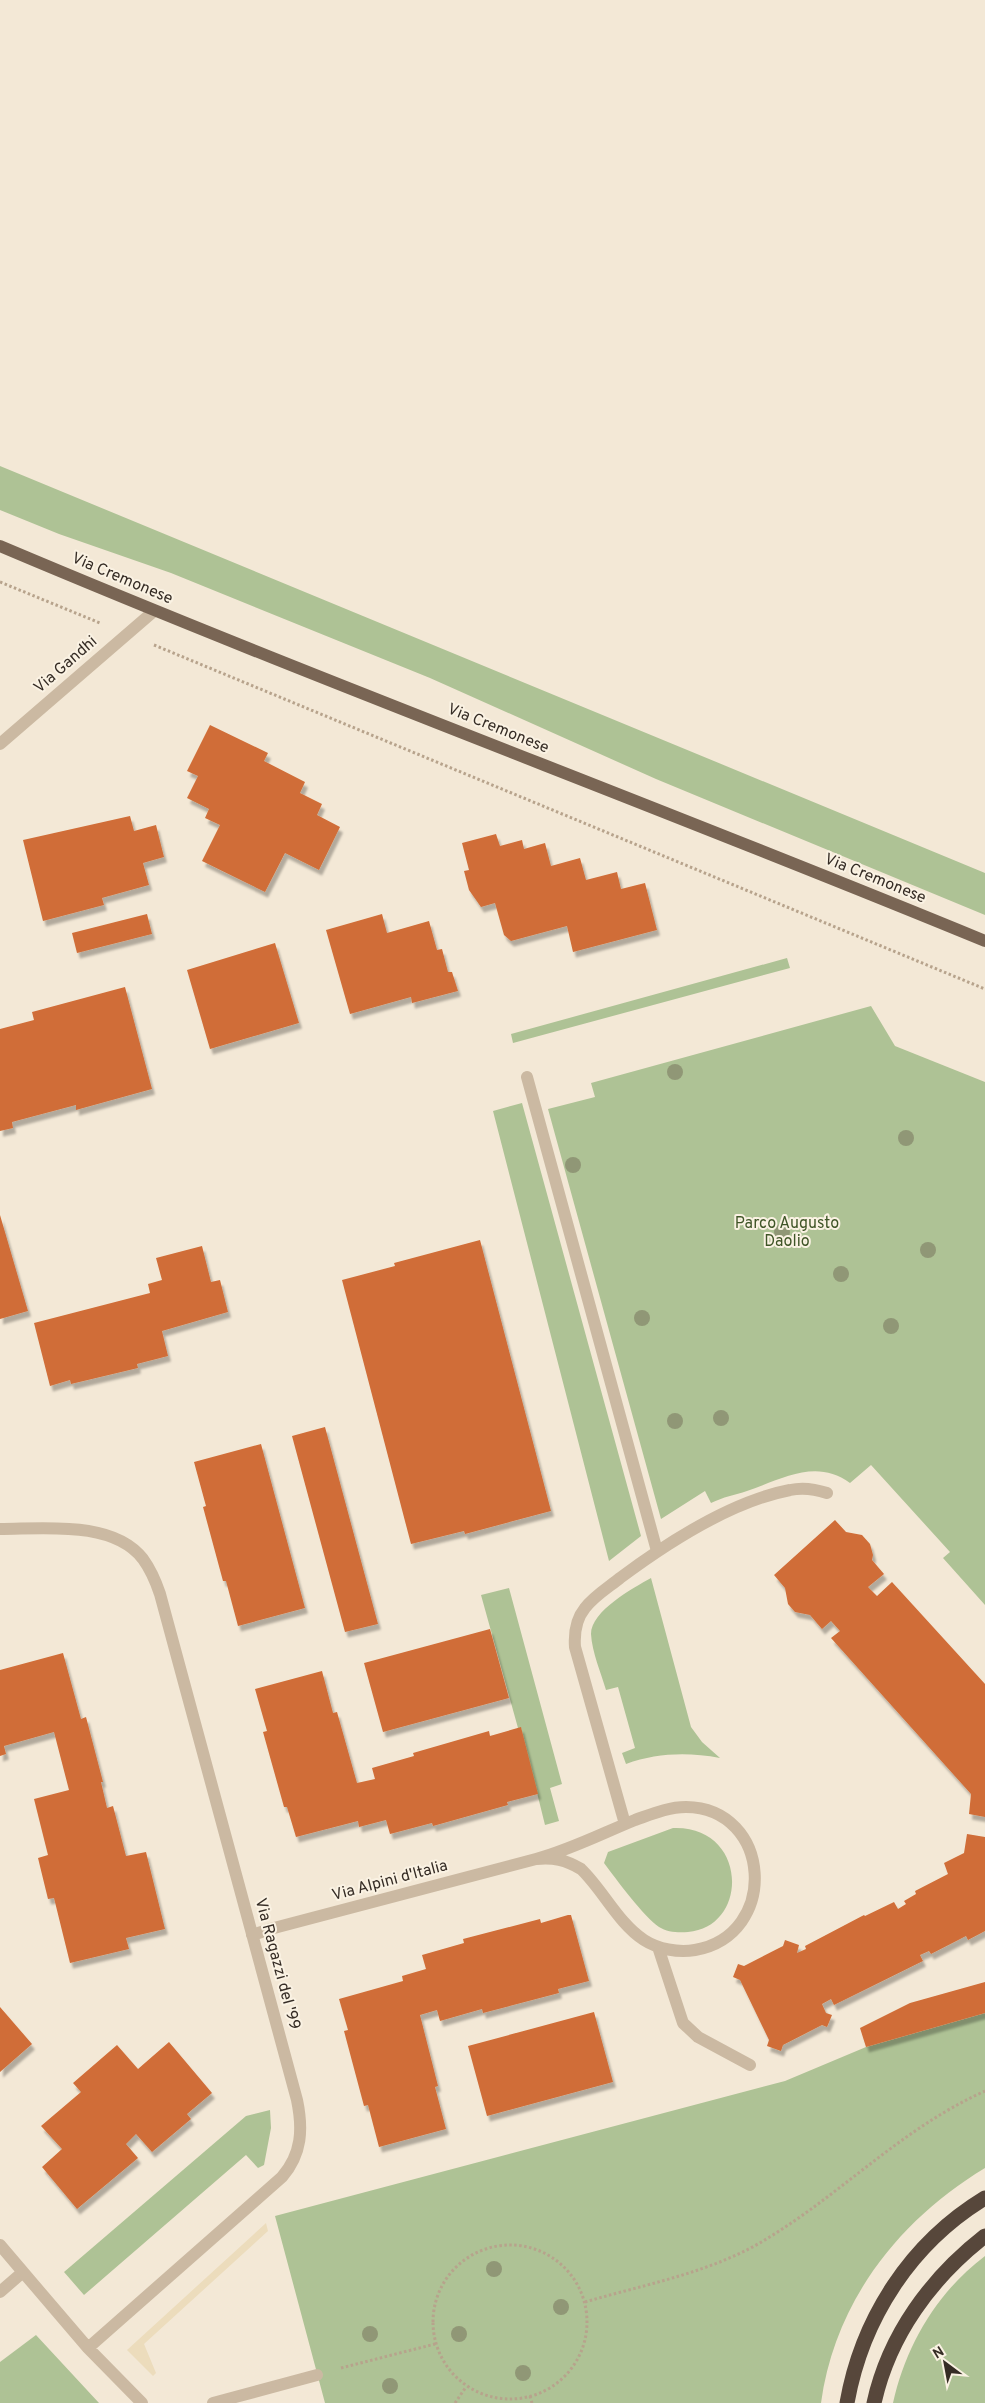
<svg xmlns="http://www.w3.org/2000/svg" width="985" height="2403" font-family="Overpass,sans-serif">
<defs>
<filter id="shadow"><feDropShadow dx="3" dy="5.5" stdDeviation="1" flood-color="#0004"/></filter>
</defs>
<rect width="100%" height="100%" fill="#f3e8d6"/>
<path fill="#aec295" d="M0,466L985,873V915L656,779L430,678L171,573L59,534L0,510Z
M787,958L790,968L513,1043L511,1034Z
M871,1006L895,1046L985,1082V1605L943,1558L950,1552L871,1465L850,1483C816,1458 782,1479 747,1491C735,1495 723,1497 711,1503L705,1491L661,1519L548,1109L595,1097L591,1083Z
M522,1103L641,1536L609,1561L493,1111Z
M651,1578L691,1727L702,1742L720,1758C687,1752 657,1753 626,1764L622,1753L635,1748L618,1687L606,1690C601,1673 592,1652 591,1634C591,1611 633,1588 651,1578Z
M509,1588L562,1784L550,1788L559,1821L545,1825L521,1728H518L481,1595Z
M673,1828C748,1825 750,1927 688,1932C678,1933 667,1932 659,1927C644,1917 616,1879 604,1863L608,1852Z
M985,2013V2168C899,2220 835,2301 821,2403H325L275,2216L785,2081L866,2047Z
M270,2110L271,2128L264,2165L258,2168L246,2155L84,2295L64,2272L246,2116Z
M985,2256V2403H893C906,2345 937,2292 985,2256Z
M36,2335L99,2403H0V2362Z"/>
<path fill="#ecdcbc" d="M266,2223L268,2231L144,2344L156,2373L153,2376L127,2350Z"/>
<path fill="#d06d37" filter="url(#shadow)" d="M210,725L268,753L264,761L305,782L300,793L322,804L317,815L340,827L319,870L285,853L265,892L202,861L220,825L205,818L209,809L187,798L198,776L187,771Z
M130,816L134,831L156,825L164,857L143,863L149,885L102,898L104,905L43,921L23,840Z
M496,834L500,846L522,840L524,849L545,843L551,866L580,858L586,880L617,872L621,889L645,883L657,930L573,952L567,926L511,941L504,935L495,903L481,907L469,890L464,871L469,870L462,843Z
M147,914L152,934L77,953L72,933Z
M382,914L387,933L429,921L437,950L442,949L448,972H452L458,991L412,1003L411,997L350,1014L326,930Z
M275,943L299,1023L210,1049L187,970Z
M125,987L152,1089L76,1110V1105L12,1122L13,1128L0,1131V1029L34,1020L32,1012Z
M0,1215L28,1311L0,1319Z
M480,1240L551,1511L465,1534L464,1531L411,1544L342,1280L395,1266L394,1263Z
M202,1246L211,1282L220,1280L228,1312L162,1331L168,1356L137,1364L138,1368L71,1384L70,1380L50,1386L34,1323L150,1293L148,1284L162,1280L156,1258Z
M325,1427L378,1624L345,1632L292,1436Z
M261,1444L305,1608L238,1626L226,1581H223L203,1507L206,1506L194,1462Z
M835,1520L846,1532L862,1535L870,1544L873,1555L872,1560L884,1574L868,1587L877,1596L892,1582L985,1684V1817L969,1814L971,1794L831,1638L840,1631L831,1621L822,1629L810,1615L795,1612L788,1604L785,1588L774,1575Z
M490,1629L509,1698L383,1732L364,1663Z
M63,1653L81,1719L86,1717L103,1782H101L107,1808L113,1806L126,1856L146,1852L165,1929L126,1938L129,1949L70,1963L54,1898L48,1899L38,1858L48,1855L34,1799L69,1790L54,1732L4,1746L6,1754L0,1756V1670Z
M322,1671L333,1713L337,1712L357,1783L375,1779L372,1768L414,1756L413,1753L489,1731L490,1736L521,1727L538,1794L507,1802L508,1805L433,1826L432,1823L390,1834L386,1820L359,1827L358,1821L296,1837L287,1807H284L263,1732L267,1731L255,1689Z
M967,1834L985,1837V1931L968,1940L966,1936L931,1954L929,1951L920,1955L923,1961L834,2005L831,1999L822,2004L826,2013L832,2015L827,2027L822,2025L783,2045L781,2051L767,2046L769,2040L740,1980L733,1977L738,1964L744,1966L783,1946L785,1940L799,1945L797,1953L806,1949L805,1946L864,1915L865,1916L894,1902L898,1909L906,1904L904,1901L916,1894L915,1891L948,1874L944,1863L964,1853Z
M568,1915H571L589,1981L558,1989L559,1993L483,2013L482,2009L440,2021L437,2010L420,2015L438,2086L435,2087L446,2129L379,2147L368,2105L364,2106L344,2031L348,2030L339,1999L403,1981L402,1976L426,1969L422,1955L464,1943L463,1939L540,1919L541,1923Z
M985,1982V2013L866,2047L860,2028L910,2003Z
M0,2007L32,2044L0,2072Z
M594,2012L613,2082L487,2116L468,2046Z
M169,2042L212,2093L187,2114L191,2119L152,2152L136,2134L126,2144L138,2158L77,2209L42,2167L62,2149L41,2126L81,2092L73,2083L117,2045L138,2069Z"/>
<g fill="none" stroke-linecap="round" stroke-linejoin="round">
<path stroke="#b7a38c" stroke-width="3" stroke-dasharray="2.5 2.5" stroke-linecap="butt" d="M0,582L100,623
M154,645L985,989
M433 2322a77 77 0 1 1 154 0a77 77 0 1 1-154 0Z
M585,2302C646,2284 714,2272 768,2238C845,2191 901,2129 985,2091
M341,2368L435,2344
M530,2396L532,2403
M455,2403L466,2387"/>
<path stroke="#cbb9a2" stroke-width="12" d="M0,744L154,611
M527,1077L657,1551
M0,1529C43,1529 113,1520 143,1559C151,1570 156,1582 160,1594L297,2100C303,2129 302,2154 282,2177L88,2348L23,2272
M625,1824L575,1647C574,1633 576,1619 585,1608C594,1596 609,1587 620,1578C667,1543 732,1501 790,1490C803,1487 815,1489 827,1493
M252,1935L274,1928L536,1859C570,1850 603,1833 635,1820C652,1814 668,1807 686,1807C772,1808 780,1935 695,1950C678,1953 658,1949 644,1940C618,1923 603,1890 581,1869C566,1860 553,1857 536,1859
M658,1947L683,2023L698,2037L750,2065
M0,2245L23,2272L0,2292
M88,2348L142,2403
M213,2403L317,2375"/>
<path stroke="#796554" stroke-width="12" d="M0,546C326,684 658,806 985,941"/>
<path stroke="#57473b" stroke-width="15" d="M847,2403C862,2318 911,2243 985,2198
M874,2403C889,2335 931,2278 985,2236"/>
</g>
<g fill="#909776">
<circle cx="675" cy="1072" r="8"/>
<circle cx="906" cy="1138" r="8"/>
<circle cx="573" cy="1165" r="8"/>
<circle cx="782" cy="1232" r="8"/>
<circle cx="928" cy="1250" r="8"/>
<circle cx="841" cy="1274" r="8"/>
<circle cx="642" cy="1318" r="8"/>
<circle cx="891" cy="1326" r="8"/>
<circle cx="721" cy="1418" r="8"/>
<circle cx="675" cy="1421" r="8"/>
<circle cx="494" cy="2269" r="8"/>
<circle cx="561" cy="2307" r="8"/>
<circle cx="370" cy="2334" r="8"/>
<circle cx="459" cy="2334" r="8"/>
<circle cx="523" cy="2373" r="8"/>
<circle cx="390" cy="2386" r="8"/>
</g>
<g text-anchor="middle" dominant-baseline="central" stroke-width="4" stroke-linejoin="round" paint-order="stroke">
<g font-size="16" fill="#352c25" stroke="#faf2e3">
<text transform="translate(122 579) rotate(23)">Via Cremonese</text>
<text transform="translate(66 665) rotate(-41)">Via Gandhi</text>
<text transform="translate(498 729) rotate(22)">Via Cremonese</text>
<text transform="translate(875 879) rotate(22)">Via Cremonese</text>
<text transform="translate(390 1881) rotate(-15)">Via Alpini d'Italia</text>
<text transform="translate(277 1964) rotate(75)">Via Ragazzi del '99</text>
</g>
<g font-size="16" fill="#3f5527" stroke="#faf2e3">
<text x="787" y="1224">Parco Augusto<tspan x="787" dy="18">Daolio</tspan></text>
</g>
</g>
<g transform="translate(945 2363) rotate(328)" stroke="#faf2e3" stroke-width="4" paint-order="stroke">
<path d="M0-4L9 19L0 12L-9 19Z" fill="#352c25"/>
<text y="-8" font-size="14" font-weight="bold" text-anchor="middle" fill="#352c25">N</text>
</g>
</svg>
